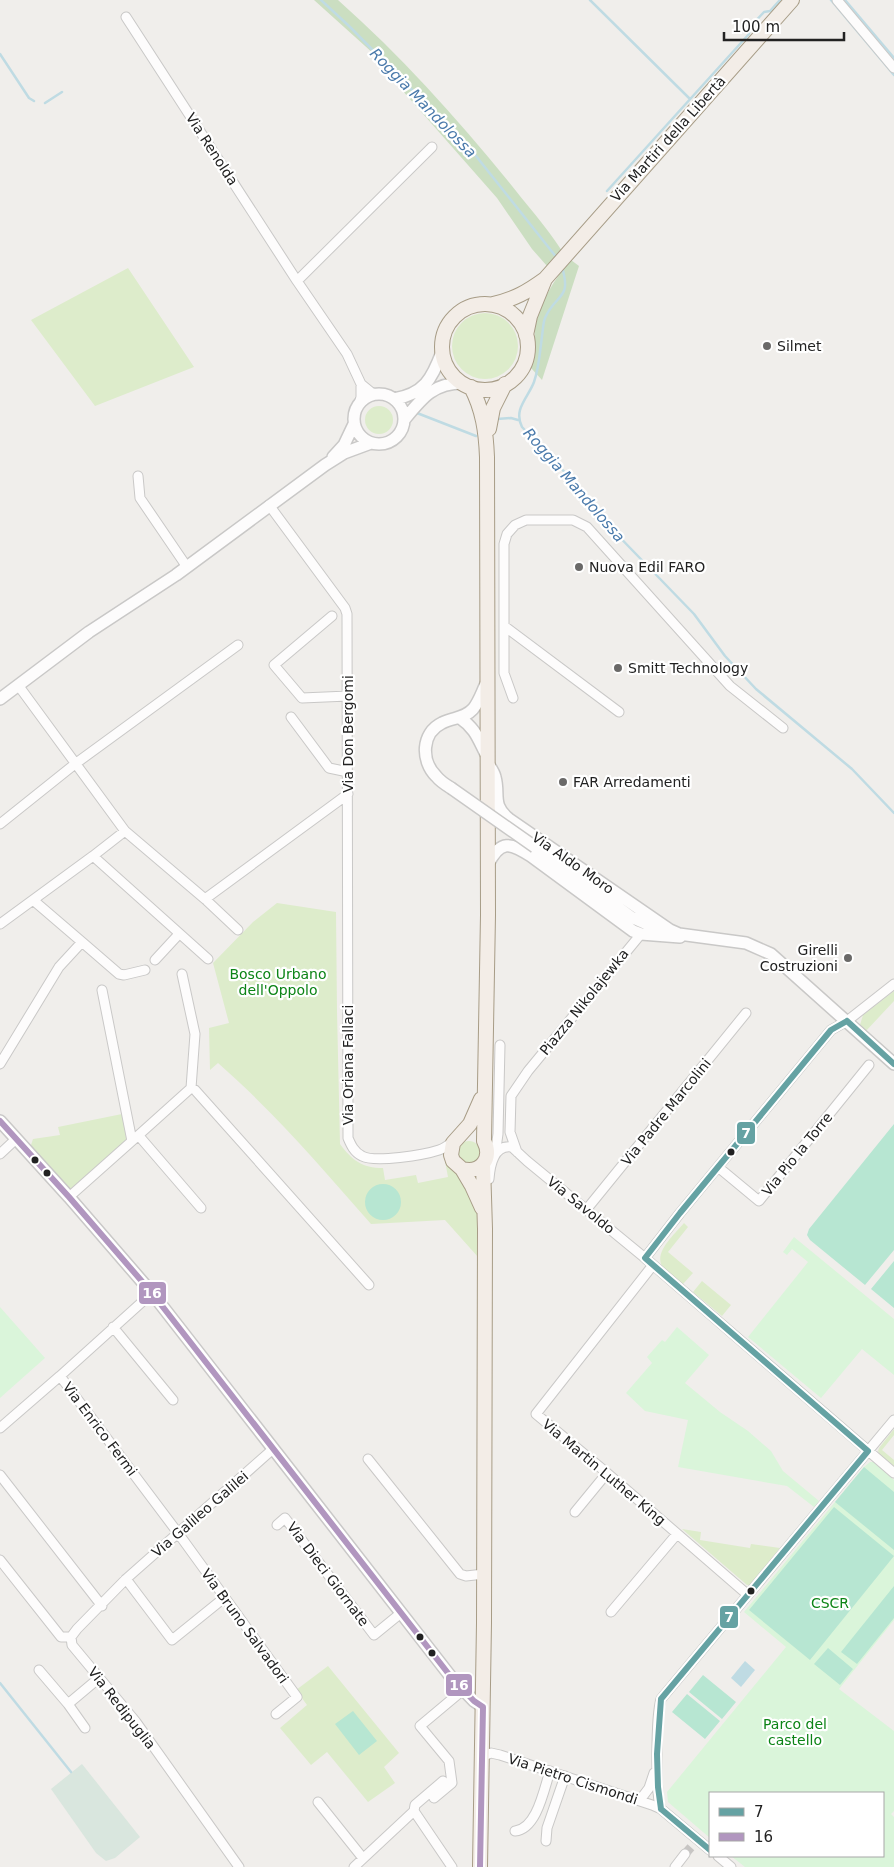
<svg xmlns="http://www.w3.org/2000/svg" width="894" height="1867" font-family="'DejaVu Sans',sans-serif">
<rect width="100%" height="100%" fill="#f0eeeb"/>
<path fill="#ddeccb" d="M128,268L194,367L95,406L31,320Z
M452 346a33 33 0 1 1 66 0a33 33 0 1 1-66 0Z
M365 420a14 14 0 1 1 28 0a14 14 0 1 1-28 0Z
M277,903L336,912L337,1011L340,1144C352,1160 362,1168 383,1168L385,1180L416,1175L418,1183L448,1177L445,1161L458,1173L480,1215L478,1257L445,1220L371,1224C322,1168 274,1112 218,1063L210,1070L209,1028L229,1023L213,963L253,922Z
M894,991V1001L865,1032L860,1025L863,1015Z
M122,1114L127,1143L70,1191L30,1148L33,1139L60,1135L58,1127Z
M458 1152a11 11 0 1 1 22 0a11 11 0 1 1-22 0Z
M684,1223L688,1227L668,1252L693,1273L683,1284C677,1279 670,1274 664,1269C651,1254 675,1234 684,1223Z
M702,1281L731,1305L722,1316L693,1292Z
M894,1429V1435L882,1450L894,1460V1467L880,1455L878,1451L879,1448Z
M682,1529L701,1532L700,1540L750,1548L751,1544L780,1548L750,1585H747Z
M328,1666L399,1753L384,1767L395,1783L368,1802L327,1752L311,1765L280,1728L307,1705L296,1690Z"/>
<path fill="#cbdec1" d="M314,0H338C400,55 455,116 508,181C526,204 546,226 562,251L547,266L532,249L497,198L402,90L375,55Z
M571,260L579,266L542,380L531,368C536,354 534,343 535,329C539,304 554,279 571,260Z"/>
<path fill="#d9e6de" d="M82,1764L140,1837L115,1858L106,1861L96,1853L51,1789Z"/>
<path fill="#daf5da" d="M794,1237L894,1319V1375L862,1349L821,1398L748,1337L808,1262L792,1249L787,1255L783,1252Z
M0,1307L45,1358L0,1398Z
M677,1327L709,1355L685,1383L720,1412L748,1431L771,1451L783,1471L819,1501L814,1507L787,1486L678,1467L688,1420L645,1411L626,1393L652,1363L647,1357L662,1340L665,1342Z
M870,1462H874L894,1480V1620L839,1689L894,1731V1811L891,1814L894,1817V1867H745L731,1856H883V1793H710V1838L668,1802L667,1792L786,1647L744,1612L864,1467Z"/>
<path fill="#b7e6d2" d="M894,1124V1250L865,1285L810,1240L807,1235L809,1229Z
M365 1202a18 18 0 1 1 36 0a18 18 0 1 1-36 0Z
M894,1261V1308L871,1289Z
M864,1467L894,1492V1550L835,1502Z
M834,1507L894,1556L810,1660L749,1610Z
M894,1586V1618L857,1664L841,1652Z
M828,1648L853,1669L840,1685L814,1664Z
M703,1675L736,1702L722,1719L689,1692Z
M687,1694L720,1721L705,1739L672,1712Z
M353,1711L377,1741L359,1755L335,1724Z"/>
<path fill="#bfdbe3" d="M745,1661L755,1670L741,1687L731,1678Z"/>
<g fill="none" stroke-linecap="round" stroke-linejoin="round">
<path stroke="#bfdbe3" stroke-width="2.5" d="M321,0L350,27L472,151L557,258
M590,0L690,99
M831,0L894,75
M845,0L894,58
M0,54L29,98L34,101
M45,103L62,92
M607,191L749,34V28L764,12L770,11L780,0
M562,267C572,300 556,293 545,318C543,323 543,330 542,336C540,351 539,368 534,382C528,398 513,409 522,427L574,482L594,510L605,522L694,614L725,656L756,689L852,769L894,813
M417,413L476,436
M497,419L511,418L518,420
M0,1683L71,1772"/>
<path stroke="#c7c5c3" stroke-width="9" stroke-dasharray="9 4.5" stroke-linecap="butt" d="M685,1854L692,1846"/>
<g stroke="#c9c8c7" stroke-width="11">
<path id="minor" d="M837,0L894,68
M126,17L297,281L347,354L361,384V397L359,404
M297,281L432,147
M361,384L372,393L377,394
M138,476L140,498L187,567
M269,505L345,608L347,614L348,1138C351,1145 354,1152 362,1156C375,1163 424,1155 439,1150C445,1148 450,1144 455,1140
M332,616L274,665L302,698L348,696
M504,626L619,712
M18,685L125,831L205,899L238,930
M513,698L504,673V544L507,534L515,525L526,520H573L587,527L730,686L783,728
M291,717L329,768L348,772
M0,824L75,764L238,645
M125,831L93,856L208,959
M205,899L348,794
M33,900L82,942
M0,924L93,856
M155,960L179,934
M182,974L195,1034L191,1088
M894,984L847,1021L831,1030L680,1213L645,1258L894,1473
M102,990L132,1141L191,1088L195,1090L369,1285
M0,1064L59,967L82,942L119,974L124,975L145,970
M139,1136L201,1208
M513,1148L527,1161L645,1258
M517,1152L510,1132L511,1096L528,1071L641,934
M0,1154L16,1139
M495,1155L498,1134L500,1045
M718,1167L759,1201L869,1065
M489,1179C490,1165 494,1145 511,1147
M69,1197L132,1141
M586,1210L746,1013
M653,1265L536,1414L607,1473L748,1595
M152,1293L60,1376L178,1533L297,1697L276,1714
M113,1327L173,1400
M0,1428L60,1376
M368,1459L460,1574L466,1576L484,1574
M0,1475L102,1606
M575,1512L607,1473
M277,1525L285,1518L374,1635L401,1613
M0,1560L61,1637H71L72,1645L136,1722L239,1867
M126,1579L172,1640L224,1598
M611,1612L677,1534
M71,1637L77,1629L126,1579L273,1449
M39,1670L68,1704
M85,1728L68,1704L99,1678
M482,1757L491,1753L500,1755L652,1805L661,1809L710,1850
M434,1798L452,1783L449,1761L420,1726L463,1690
M640,1800L649,1788L654,1773
M318,1802L362,1857
M661,1809C655,1793 656,1716 661,1699L894,1420
M414,1811L415,1805L443,1781
M515,1831C537,1829 544,1789 550,1771
M546,1841L547,1828L565,1776
M718,1856L731,1867
M354,1867L414,1811L452,1867
M675,1867L685,1854"/>
</g>
<g stroke="#c9c8c7" stroke-width="14">
<path id="tertiary" d="M354 419a25 25 0 1 1 50 0a25 25 0 1 1-50 0Z
M394,399C424,394 432,379 442,352
M404,420C422,398 433,383 463,383
M333,457L344,445L354,424
M0,699L89,632L176,575L325,465L344,453L371,443
M460,718C476,729 478,739 487,756
M487,762C490,767 494,772 495,777C500,795 491,804 509,819L670,930L679,934L746,943L771,954L894,1064
M451,788C446,785 440,781 436,776C421,761 421,733 442,723C453,717 464,719 473,709C479,702 482,692 486,684
M535,847L631,917L658,929
M488,864C501,839 510,843 531,856L633,931L641,934L680,937
M0,1121L69,1197L152,1293L451,1677L474,1701L483,1707"/>
</g>
<g stroke="#a79c86" stroke-width="16">
<path id="primary" d="M493,304C515,299 527,292 545,279L792,0
M442 347a43 43 0 1 1 86 0a43 43 0 1 1-86 0Z
M526,335L530,316L545,279
M489,429L493,408L505,384
M481,1099L470,1124L453,1143L451,1155L453,1161L462,1169L472,1186L482,1208
M462,1169C481,1174 493,1158 484,1141L488,915L487,457C486,432 483,410 471,387
M480,1867L484,1623L485,1229L483,1165"/>
</g>
<use href="#minor" stroke="#fdfcfc" stroke-width="9"/>
<use href="#tertiary" stroke="#fdfcfc" stroke-width="11"/>
<use href="#primary" stroke="#f3ede7" stroke-width="14"/>
<g stroke="#c9c8c7" stroke-width="14" stroke-linecap="butt">
<path id="tertiary-bridge" d="M451,788L535,847"/>
</g>
<use href="#tertiary-bridge" stroke="#fdfcfc" stroke-width="11"/>
<g stroke="#fff" stroke-width="10">
<path id="bus-1" d="M847,1021L831,1030L680,1213L645,1258L868,1451
M847,1021L894,1064
M661,1809L658,1787L657,1754L661,1699L868,1451
M661,1809L710,1850"/>
</g>
<g stroke="#fff" stroke-width="10">
<path id="bus-2" d="M0,1121L69,1197L152,1293L451,1677L474,1701L483,1707L480,1867"/>
</g>
<use href="#bus-1" stroke="#65a2a3" stroke-width="6"/>
<use href="#bus-2" stroke="#b196bf" stroke-width="6"/>
</g>
<g fill="#6a6968" stroke="#fff" stroke-width="2">
<circle cx="767" cy="346" r="5"/>
<circle cx="579" cy="567" r="5"/>
<circle cx="618" cy="668" r="5"/>
<circle cx="563" cy="782" r="5"/>
<circle cx="848" cy="958" r="5"/>
</g>
<g fill="#222" stroke="#fff" stroke-width="2">
<circle cx="731" cy="1152" r="4.5"/>
<circle cx="35" cy="1160" r="4.5"/>
<circle cx="47" cy="1173" r="4.5"/>
<circle cx="751" cy="1591" r="4.5"/>
<circle cx="420" cy="1637" r="4.5"/>
<circle cx="432" cy="1653" r="4.5"/>
</g>
<g text-anchor="middle" dominant-baseline="central" stroke-width="4.5" stroke-linejoin="round" paint-order="stroke">
<g font-size="14" fill="#222" stroke="#fff">
<text transform="translate(668 139) rotate(-48)">Via Martiri della Libertà</text>
<text transform="translate(212 149) rotate(57)">Via Renolda</text>
<text transform="translate(348 734) rotate(-90)">Via Don Bergomi</text>
<text transform="translate(573 863) rotate(35)">Via Aldo Moro</text>
<text transform="translate(584 1002) rotate(-51)">Piazza Nikolajewka</text>
<text transform="translate(348 1065) rotate(-90)">Via Oriana Fallaci</text>
<text transform="translate(666 1112) rotate(-51)">Via Padre Marcolini</text>
<text transform="translate(797 1154) rotate(-51)">Via Pio la Torre</text>
<text transform="translate(581 1205) rotate(39)">Via Savoldo</text>
<text transform="translate(100 1429) rotate(53)">Via Enrico Fermi</text>
<text transform="translate(604 1472) rotate(40)">Via Martin Luther King</text>
<text transform="translate(200 1514) rotate(-41)">Via Galileo Galilei</text>
<text transform="translate(328 1574) rotate(53)">Via Dieci Giornate</text>
<text transform="translate(245 1626) rotate(54)">Via Bruno Salvadori</text>
<text transform="translate(122 1708) rotate(52)">Via Redipuglia</text>
<text transform="translate(573 1779) rotate(18)">Via Pietro Cismondi</text>
</g>
<g font-size="14" fill="#222" stroke="#fff" text-anchor="start">
<text x="777" y="346">Silmet</text>
<text x="589" y="567">Nuova Edil FARO</text>
<text x="628" y="668">Smitt Technology</text>
<text x="573" y="782">FAR Arredamenti</text>
<text x="838" y="950" text-anchor="end">Girelli<tspan x="838" dy="16">Costruzioni</tspan></text>
</g>
<g font-size="14" fill="#0c8416" stroke="#fff">
<text x="278" y="974">Bosco Urbano<tspan x="278" dy="16">dell'Oppolo</tspan></text>
<text x="830" y="1603">CSCR</text>
<text x="795" y="1724">Parco del<tspan x="795" dy="16">castello</tspan></text>
</g>
<g font-size="15" font-style="italic" fill="#4a7aab" stroke="#fff">
<text transform="translate(423 103) rotate(46)">Roggia Mandolossa</text>
<text transform="translate(574 485) rotate(49)">Roggia Mandolossa</text>
</g>
</g>
<g stroke="#fff" stroke-width="2">
<rect x="736" y="1121" width="20" height="24" rx="5" fill="#65a2a3"/>
<rect x="138" y="1281" width="29" height="24" rx="5" fill="#b196bf"/>
<rect x="719" y="1605" width="20" height="24" rx="5" fill="#65a2a3"/>
<rect x="445" y="1673" width="28" height="24" rx="5" fill="#b196bf"/>
</g>
<g font-size="14" text-anchor="middle" font-weight="bold" fill="#fff">
<text x="746" y="1138">7</text>
<text x="152" y="1298">16</text>
<text x="729" y="1622">7</text>
<text x="459" y="1690">16</text>
</g>
<rect x="709" y="1792" width="175" height="65" fill="#ffffff" stroke="#a7a7a7"/>
<rect x="719" y="1808" width="25" height="8" fill="#65a2a3" stroke="#a7a7a7"/>
<text x="754" y="1817" font-size="15" fill="#222222">7</text>
<rect x="719" y="1833" width="25" height="8" fill="#b196bf" stroke="#a7a7a7"/>
<text x="754" y="1842" font-size="15" fill="#222222">16</text>
<path d="M724 32v8h120v-8" fill="none" stroke="#222222" stroke-width="2.5"/>
<text x="732" y="32" font-size="15" fill="#222222" stroke="#ffffff" stroke-width="4" paint-order="stroke">100 m</text>
</svg>
